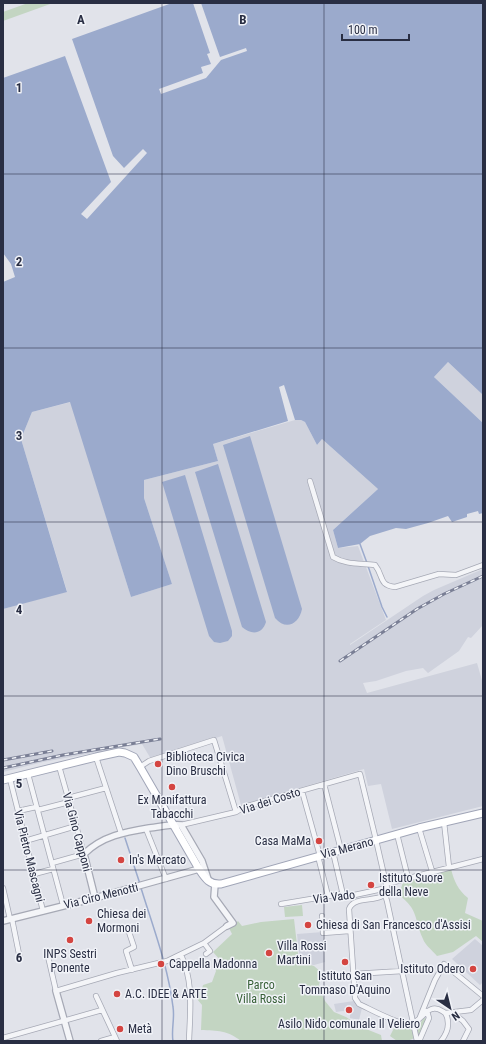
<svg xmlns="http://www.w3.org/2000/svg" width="486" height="1044" font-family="'Roboto Condensed',sans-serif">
<rect width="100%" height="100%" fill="#e1e3ea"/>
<path fill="#cfd2dd" d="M448,362L483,395V423L434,377Z
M71,402L131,597L172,584L144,498V480L218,461L213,444L295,420H301L305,422L317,445L322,439L378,489L333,530L338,548L358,546L386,620L350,644V645L423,596L434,590L483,569V625L471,638L468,637L459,651L428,673L423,668L406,671L376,681L363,683L367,693L477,663L483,684V806L392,829L381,784L368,786L364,769L241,805L222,736L151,759L142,744L43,762L3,772V609L67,591L21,439L32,412Z
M323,932L325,962L314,965L300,962L297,934Z
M475,939L483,946V982L480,985L452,959Z
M354,1001L362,1008L359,1020L350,1018V1013L343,1011L336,1012L334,1004Z"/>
<path fill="#c3d5c2" d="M28,3H53L3,21V12Z
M451,869C454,881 458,890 468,898L465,913L483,921V942L476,936L453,952L437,956C432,950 425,945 423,939C414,919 419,910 399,895L403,882Z
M302,905L303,916L285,917L284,907Z
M294,919L299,962L314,966L322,973L319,985L321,992L325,1001L334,1012L346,1017L361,1027L381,1035L382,1041H241C227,1030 218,1031 201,1030L202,1005L197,999H193L192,995H196L197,990L202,989L203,985L212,982L216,971L214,966L221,961L213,952L232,934L228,926L234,925L238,921L242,926L261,922Z
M424,1018L427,1019L419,1036L410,1040L397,1041L390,1036L396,1024L411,1028L418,1026Z"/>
<path fill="#9baacc" d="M172,3H193L210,53L207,54L211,64L201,67L203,73L159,89L161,94L206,78L221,60L247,51L246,48L220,57L201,3H483V395L448,362L434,377L483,423V513L479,514L478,511L467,514V517L452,522L448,516L428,523L406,529L396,528L370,536L360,544L338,548L333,530L378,489L322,439L317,445L305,422L301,420H295L284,385L279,387L288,421L213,444L218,461L144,480V498L172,584L131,597L70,402L32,412L21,439L67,592L3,609V282L15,277L11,264L3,253V78L65,56L111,182L81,214L87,219L147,153L143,149L124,168L113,156L72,39Z
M250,436L302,609C299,624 286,631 275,618L223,445Z
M218,464L266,622C262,635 251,635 242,627L195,472Z
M185,475L232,631V636L228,641L220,643L214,642L209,636L162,482Z"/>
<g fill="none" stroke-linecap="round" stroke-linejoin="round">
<path stroke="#9baacc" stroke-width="1.5" d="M360,544L367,563
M368,566L382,607L387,617
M125,838L140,884
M141,888C153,927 168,966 173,1007C175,1018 171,1030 173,1041"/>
<g stroke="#a6a9b5" stroke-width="6">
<path id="minor" d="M310,481L333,557C346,565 361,563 375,565C384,576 378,585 395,587L439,574L456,575L483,565
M96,757L121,833
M140,767L149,761L214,740L236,812
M28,774L63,905
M10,779L43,911
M324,784L341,850
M302,791L320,856
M68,798L106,788
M38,810L69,802
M18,811L36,807
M444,822L449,867
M181,825L236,812L244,807L360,774L376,840L387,888C385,906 355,893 349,909L355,998L359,1004C370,1009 397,1024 408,1024C422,1024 427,1001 442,1011C447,1013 448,1019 448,1024C448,1031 445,1036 441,1041
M419,828L432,871
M146,829L166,879
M397,834L408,878
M25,841L76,826
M333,852L343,895
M318,856L328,896
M52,863L84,854L59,766
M34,874L53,869
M386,884L483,859
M3,888L10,919
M385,895L387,901L417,1041
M281,904L341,894L345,897L387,888
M322,916L323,933L349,931
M12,919L20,959
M128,929L134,947L126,951L132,970
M204,943L210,951L206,954
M47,952L56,991L117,973L167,961L204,943L227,926
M181,955C194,982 190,1012 189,1041
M353,974L403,971
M96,996L117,1041
M446,1013L471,1010L483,1000
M453,1013L463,1021L469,1029L463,1041
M420,1017L435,980L444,964L483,996
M3,1038L102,1010
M101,1041L115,1037
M418,1041L420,1039L429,1018L427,1011"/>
</g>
<g stroke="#a6a9b5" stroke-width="8">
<path id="tertiary" d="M215,884L214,897L233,923L227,926
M95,898L84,854C102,836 125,832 149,828C160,827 170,824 181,825L202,861L208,879
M3,921L95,898L199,869
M56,991L70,1041"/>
</g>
<g stroke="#a0a5b7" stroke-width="9">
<path id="primary" d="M3,780L96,757L119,752L125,753L134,757L140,767L199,869C205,878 209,885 221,884L419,828L483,813"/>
</g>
<use href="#minor" stroke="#f4f5f8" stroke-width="4.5"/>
<use href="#tertiary" stroke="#f4f5f8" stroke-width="5.5"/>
<use href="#primary" stroke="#fff" stroke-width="7"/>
<g stroke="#7a7f95" stroke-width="3">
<path id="rail" d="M340,661L417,609L444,594L483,576
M3,760L52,751
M3,768L63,755L160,739"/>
</g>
<use href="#rail" stroke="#f1f3f8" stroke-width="1.5" stroke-dasharray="4.5" stroke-linecap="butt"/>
</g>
<path fill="none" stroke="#292e43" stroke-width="1" stroke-opacity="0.55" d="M162,3V1041M324,3V1041M3,174H483M3,348H483M3,522H483M3,696H483M3,870H483"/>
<g fill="#d44541" stroke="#f1f3f8" stroke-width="1.5">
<circle cx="158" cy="764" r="4"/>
<circle cx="172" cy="787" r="4"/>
<circle cx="319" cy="841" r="4"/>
<circle cx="121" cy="860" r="4"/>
<circle cx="371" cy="885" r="4"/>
<circle cx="89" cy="921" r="4"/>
<circle cx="308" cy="925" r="4"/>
<circle cx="70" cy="940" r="4"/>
<circle cx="269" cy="953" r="4"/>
<circle cx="345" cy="962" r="4"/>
<circle cx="161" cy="964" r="4"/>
<circle cx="473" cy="969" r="4"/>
<circle cx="117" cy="994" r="4"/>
<circle cx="349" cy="1010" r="4"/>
<circle cx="120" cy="1029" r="4"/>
</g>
<g text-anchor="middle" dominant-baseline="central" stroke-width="3" stroke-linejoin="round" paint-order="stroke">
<g font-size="12" fill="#292e43" stroke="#f1f3f8" text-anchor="start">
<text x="166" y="757">Biblioteca Civica<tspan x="166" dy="14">Dino Bruschi</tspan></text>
<text x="172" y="800" text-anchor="middle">Ex Manifattura<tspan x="172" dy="14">Tabacchi</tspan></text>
<text x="311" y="841" text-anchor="end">Casa MaMa</text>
<text x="129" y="860">In's Mercato</text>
<text x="379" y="878">Istituto Suore<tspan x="379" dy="14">della Neve</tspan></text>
<text x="97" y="914">Chiesa dei<tspan x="97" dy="14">Mormoni</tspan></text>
<text x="316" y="925">Chiesa di San Francesco d'Assisi</text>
<text x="277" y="946">Villa Rossi<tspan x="277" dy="14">Martini</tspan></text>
<text x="70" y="954" text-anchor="middle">INPS Sestri<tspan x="70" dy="14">Ponente</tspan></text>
<text x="169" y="964">Cappella Madonna</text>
<text x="465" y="969" text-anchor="end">Istituto Odero</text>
<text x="345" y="976" text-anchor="middle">Istituto San<tspan x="345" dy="14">Tommaso D'Aquino</tspan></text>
<text x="125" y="994">A.C. IDEE &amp; ARTE</text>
<text x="349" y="1024" text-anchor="middle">Asilo Nido comunale Il Veliero</text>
<text x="128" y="1029">Metà</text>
</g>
<g font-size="12" fill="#292e43" stroke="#f1f3f8">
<text transform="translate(270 801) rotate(-18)">Via dei Costo</text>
<text transform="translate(77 832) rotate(75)">Via Gino Capponi</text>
<text transform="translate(347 848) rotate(-15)">Via Merano</text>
<text transform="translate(29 856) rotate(76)">Via Pietro Mascagni</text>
<text transform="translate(101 896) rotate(-14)">Via Ciro Menotti</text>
<text transform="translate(334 897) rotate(-7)">Via Vado</text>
</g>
<g font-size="12" fill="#365f35" stroke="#f1f3f8">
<text x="261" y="985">Parco<tspan x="261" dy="14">Villa Rossi</tspan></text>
</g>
</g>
<g font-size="13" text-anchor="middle" font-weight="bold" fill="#292e43" stroke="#f1f3f8" stroke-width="3" stroke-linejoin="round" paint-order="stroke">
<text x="81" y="24">A</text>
<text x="243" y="24">B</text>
<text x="19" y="92">1</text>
<text x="19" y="266">2</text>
<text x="19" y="440">3</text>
<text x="19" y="614">4</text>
<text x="19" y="788">5</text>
<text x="19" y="962">6</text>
</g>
<rect width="486" height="1044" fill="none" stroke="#292e43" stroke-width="8"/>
<g transform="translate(450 1008) rotate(145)" stroke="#f1f3f8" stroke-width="3" paint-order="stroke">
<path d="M0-3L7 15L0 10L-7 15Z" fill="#292e43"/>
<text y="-6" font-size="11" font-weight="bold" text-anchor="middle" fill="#292e43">N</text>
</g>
<path d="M342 34v6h67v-6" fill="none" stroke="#292e43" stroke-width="2"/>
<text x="348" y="34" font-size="12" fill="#292e43" stroke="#f1f3f8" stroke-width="3" paint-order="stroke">100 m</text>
</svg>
